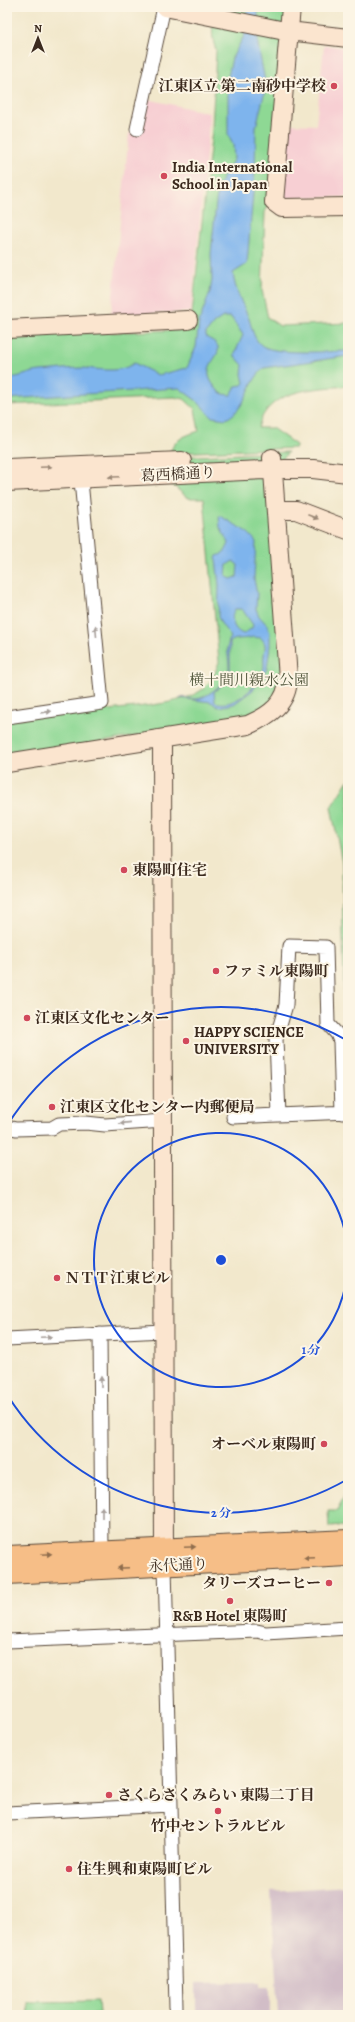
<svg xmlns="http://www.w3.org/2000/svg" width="355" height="2022" font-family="Alegreya,'Noto Serif JP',serif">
<rect width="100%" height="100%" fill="#fcf5e5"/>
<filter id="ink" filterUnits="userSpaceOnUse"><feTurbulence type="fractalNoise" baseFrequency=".025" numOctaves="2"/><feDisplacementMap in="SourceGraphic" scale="8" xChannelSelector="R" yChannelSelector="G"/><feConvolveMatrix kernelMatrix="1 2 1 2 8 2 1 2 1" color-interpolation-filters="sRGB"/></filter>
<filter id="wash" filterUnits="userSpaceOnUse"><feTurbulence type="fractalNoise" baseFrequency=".012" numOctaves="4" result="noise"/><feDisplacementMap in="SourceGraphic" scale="16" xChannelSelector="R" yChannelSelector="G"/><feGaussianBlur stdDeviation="0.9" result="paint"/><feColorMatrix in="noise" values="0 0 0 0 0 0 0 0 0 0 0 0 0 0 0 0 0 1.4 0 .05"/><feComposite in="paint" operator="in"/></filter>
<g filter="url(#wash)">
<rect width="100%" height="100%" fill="#f2e8cc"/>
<path fill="#f7cfd3" d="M324,45L348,48V197L287,198L283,196L287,124L316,125Z
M147,99L210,113L191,312L111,315L129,133L140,134Z"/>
<path fill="#d2bdc7" d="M348,1886V2015H278L271,1891Z
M260,1982V1987H270V2015H196V1983Z"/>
<path fill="#8ed894" stroke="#648159" d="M218,7H291L273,197L265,212L262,290L268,318L280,326L348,323V386C314,389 268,388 258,428H272L296,445V448L170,453C174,439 186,435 199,431L195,409L184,399L174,397L7,405V336L182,330L192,314L212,130L216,50C210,35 212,22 218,7Z
M288,452L269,476L284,686L261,715L7,758V720L102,707L110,710C136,706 192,705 208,684C214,678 216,669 219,662L204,498H188L170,483L174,457Z
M348,780V1292L342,863L331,807Z
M348,1490V1521L344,1526L329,1527L328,1511H337Z
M98,2001L99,2015H29L28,2002Z"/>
<path fill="#7eb4ed" stroke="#5c6f86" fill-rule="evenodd" d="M247,7H261L258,11V45L265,81L264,95L256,127L255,170L247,264L233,273C235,291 242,302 249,319C252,328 253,337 260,344C271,356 331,351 348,351V356L264,368C247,383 247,409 226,419L212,417L197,401L179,388L7,399V378C19,378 29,372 40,371C54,370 69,368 83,368C101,369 119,374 134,363L158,375L187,368L196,347L199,322L210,292L212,280L211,254L217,193L220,183L234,159L233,145L228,135V77L232,58L244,36ZM223,317H231L243,335L234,355L243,365L242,374L244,383L242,385L236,386L231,395C224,395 219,393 215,387C198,367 221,358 218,347C216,341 210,340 206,337V333L214,323Z
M219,516H221C233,525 248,529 256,542L254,579L257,594L256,609L259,616L268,626L270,633V646L267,669L253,690L234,704L218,707L211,702L179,698C185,696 193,701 201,698C210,694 228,682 229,671C230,659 224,647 231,637L222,625L218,617L219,585L216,559L217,556C224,554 227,549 229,543L220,528ZM233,561L238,565L237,577L231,579L226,576L227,565ZM235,609H242L253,625L252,628L244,634C234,632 229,618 235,609ZM253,637L261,638C267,644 265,648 264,655C263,660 265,666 263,671C258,687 233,709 215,702L214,692L225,682L230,672V642C236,637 245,640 253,637Z"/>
</g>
<g filter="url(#ink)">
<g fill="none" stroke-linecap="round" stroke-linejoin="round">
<g stroke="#564638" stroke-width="15">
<path id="street" d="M137,129L164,7
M7,717L102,703L80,470
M279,1115L276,1039L286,1005L289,946L326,947L328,1024L337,1034L340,1041L342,1113
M233,1117L348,1112
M7,1127L16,1129L52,1128L59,1124L86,1123L105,1125L164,1121
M100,1334L102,1551
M7,1339L163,1331
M165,1566L176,2007
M7,1641L257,1631L266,1633L348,1628
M7,1813L171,1805"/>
</g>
<g stroke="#564638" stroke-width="20">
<path id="secondary" d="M165,7L280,30L348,38
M291,7L274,202L282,208L348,207
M7,329L188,320
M7,468L182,461
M7,482L285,469H313L348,473
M276,510H296L348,530
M162,739L164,1563
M7,763L248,725C269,716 288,703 288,678L272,458"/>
</g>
<g stroke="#564638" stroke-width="22">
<path id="primary" d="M7,1556L348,1540
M7,1574L348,1556"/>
</g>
<use href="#street" stroke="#fff" stroke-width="13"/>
<use href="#secondary" stroke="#fbe5cf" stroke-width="18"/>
<use href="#primary" stroke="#f6be87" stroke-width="20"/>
</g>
<defs><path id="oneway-solid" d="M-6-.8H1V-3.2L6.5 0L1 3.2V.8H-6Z"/></defs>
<g fill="#9b8876">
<use href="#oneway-solid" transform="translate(46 467) rotate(-3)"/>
<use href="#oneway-solid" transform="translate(114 477) rotate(177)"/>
<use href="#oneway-solid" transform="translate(313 517) rotate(21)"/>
</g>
<g fill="#a79f9a">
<use href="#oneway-solid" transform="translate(96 631) rotate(-95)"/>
<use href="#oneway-solid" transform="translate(46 712) rotate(-8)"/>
<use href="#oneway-solid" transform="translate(125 1123) rotate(174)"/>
<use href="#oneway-solid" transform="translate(46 1337) rotate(-3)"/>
<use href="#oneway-solid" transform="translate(101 1382) rotate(-90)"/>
<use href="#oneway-solid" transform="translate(102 1512) rotate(-90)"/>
</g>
<g fill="#8f6d4d">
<use href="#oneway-solid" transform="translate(190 1547) rotate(-3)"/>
<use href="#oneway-solid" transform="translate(46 1554) rotate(-3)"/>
<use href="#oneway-solid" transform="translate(309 1558) rotate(177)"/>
<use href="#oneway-solid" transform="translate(123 1568) rotate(177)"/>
</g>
</g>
<g fill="none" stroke="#1d4ed8" stroke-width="2">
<path d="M348 1261A127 127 0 1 1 348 1259"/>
<path d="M348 1479A253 253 0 0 1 8 1396M8 1124A253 253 0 0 1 348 1041"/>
</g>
<g fill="#d1495b" stroke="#fcf5e5" stroke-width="1.5">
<circle cx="334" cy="86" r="4"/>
<circle cx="164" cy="176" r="4"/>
<circle cx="124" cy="870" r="4"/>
<circle cx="216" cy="971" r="4"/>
<circle cx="27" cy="1018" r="4"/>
<circle cx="186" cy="1041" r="4"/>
<circle cx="52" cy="1107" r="4"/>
<circle cx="57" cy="1278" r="4"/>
<circle cx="324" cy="1444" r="4"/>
<circle cx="329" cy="1583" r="4"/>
<circle cx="230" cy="1601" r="4"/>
<circle cx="109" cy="1795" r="4"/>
<circle cx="218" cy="1811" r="4"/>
<circle cx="69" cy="1869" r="4"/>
</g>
<g text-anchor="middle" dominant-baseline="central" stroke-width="4" stroke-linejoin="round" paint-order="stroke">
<g font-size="15" font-weight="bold" fill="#3b2a1e" stroke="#fcf5e5" text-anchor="start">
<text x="326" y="86" text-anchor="end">江東区立 第二南砂中学校</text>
<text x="172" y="167">India International<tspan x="172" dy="17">School in Japan</tspan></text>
<text x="132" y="870">東陽町住宅</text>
<text x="224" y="971">ファミル東陽町</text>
<text x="35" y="1018">江東区文化センター</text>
<text x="194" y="1032">HAPPY SCIENCE<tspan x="194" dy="17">UNIVERSITY</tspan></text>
<text x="60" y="1107">江東区文化センター内郵便局</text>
<text x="65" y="1278">ＮＴＴ江東ビル</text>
<text x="316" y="1444" text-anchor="end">オーベル東陽町</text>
<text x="321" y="1583" text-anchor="end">タリーズコーヒー</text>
<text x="230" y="1616" text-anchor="middle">R&amp;B Hotel 東陽町</text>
<text x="117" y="1795">さくらさくみらい 東陽二丁目</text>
<text x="218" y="1826" text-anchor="middle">竹中セントラルビル</text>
<text x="77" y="1869">住生興和東陽町ビル</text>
</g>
<g font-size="15" fill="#3b2a1e" stroke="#fcf5e5">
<text transform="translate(178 474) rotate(-3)">葛西橋通り</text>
<text transform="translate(178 1565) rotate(-3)">永代通り</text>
</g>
<g font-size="15" fill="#50563c" stroke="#fcf5e5">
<text x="249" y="680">横十間川親水公園</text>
</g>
</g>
<circle cx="221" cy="1260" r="6" fill="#1d4ed8" stroke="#fcf5e5" stroke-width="2"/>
<g font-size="12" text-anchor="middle" font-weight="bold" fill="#1d4ed8" stroke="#fcf5e5" stroke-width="4" stroke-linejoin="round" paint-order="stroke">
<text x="311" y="1354">1 分</text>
<text x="221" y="1517">2 分</text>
</g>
<rect width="355" height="2022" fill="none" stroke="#fcf5e5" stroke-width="24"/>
<g transform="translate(38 38)" stroke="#fcf5e5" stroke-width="3" paint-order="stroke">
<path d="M0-3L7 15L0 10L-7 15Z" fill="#3b2a1e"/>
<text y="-6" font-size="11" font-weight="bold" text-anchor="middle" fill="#3b2a1e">N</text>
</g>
</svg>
